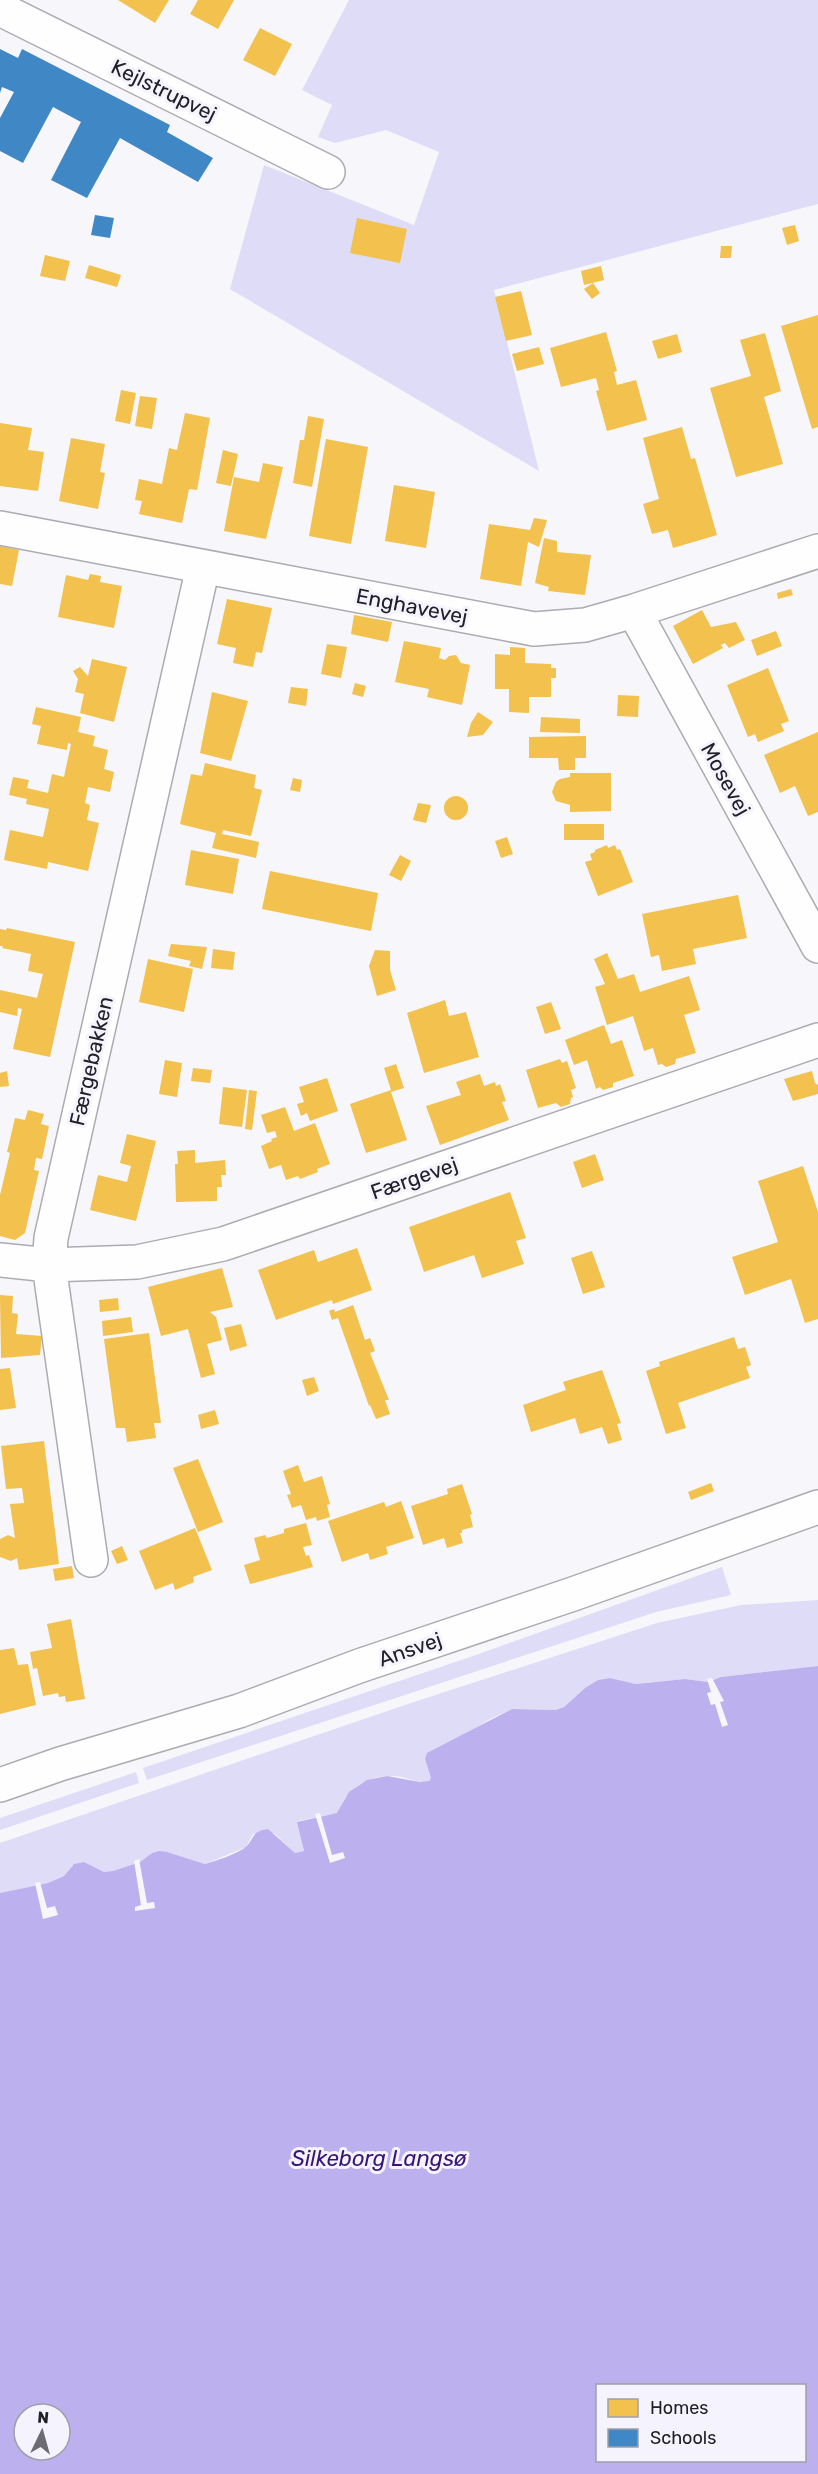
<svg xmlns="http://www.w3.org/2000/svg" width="818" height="2474" font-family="Rubik,sans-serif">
<rect width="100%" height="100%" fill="#f6f6fb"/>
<path fill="#dfdcf8" d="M349,0H818V204L494,290L539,471L230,289L264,165L414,225L439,152L386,130L335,143L318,137L332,105L302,90Z
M722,1567L731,1595L656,1612L147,1780L143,1768L476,1655Z
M818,1600V1666L721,1677L708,1682L685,1679L636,1684L610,1678L598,1680L585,1688L564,1707L555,1710L512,1709L490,1719L425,1759L431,1778L429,1781C419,1784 411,1779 402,1777C380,1773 360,1780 346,1797C342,1802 342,1808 337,1813L298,1821L304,1851L295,1853L274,1833L253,1834L246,1847L205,1864L167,1852L152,1853L140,1862L113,1871L104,1872L84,1862L74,1864L64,1876L48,1883L0,1893V1843L408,1704L657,1623L741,1605Z
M136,1772L139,1783L0,1830V1818Z"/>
<path fill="#bcb1ee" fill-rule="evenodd" d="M818,1666V2474H0V1893L48,1883L64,1876L74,1864L84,1862L104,1872L113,1871L140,1862L152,1853L159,1851L167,1852L205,1864C218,1860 231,1856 243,1849C255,1842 249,1831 268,1829L295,1853L304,1851L297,1822L337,1813L349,1792L367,1780L387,1776L420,1782L429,1781L431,1778L425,1759L427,1753L512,1709L555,1710L564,1707L585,1688L598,1680L610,1678L636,1684L685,1679L708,1682L721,1677ZM598,2386H804V2460H598ZM24,2414H60V2450H24Z"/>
<path fill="#f6f6fb" d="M712,1678L724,1701L720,1702L728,1725L722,1727L715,1704L711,1705L707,1693L711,1692L707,1679Z
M320,1813L332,1855L343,1852L345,1858L330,1863L315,1814Z
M139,1859L147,1903L154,1902L155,1908L135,1911V1907L141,1905L134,1861Z
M40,1882L47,1908L55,1906L58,1915L43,1919L35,1883Z"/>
<path fill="#f2c14e" d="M118,0H169L155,23Z
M198,0H234L218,29L190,14Z
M260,28L292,44L275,76L243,60Z
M357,218L407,229L400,263L350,253Z
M795,225L799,241L787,245L782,228Z
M721,246H732L731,258H720Z
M45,255L70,261L65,281L40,276Z
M89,265L121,275L117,287L85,278Z
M601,266L604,280L584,285L581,271Z
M593,283L600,293L592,299L584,289Z
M521,291L532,335L506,341L495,297Z
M818,315V427L812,429L781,326Z
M606,332L617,371L614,372L617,385L636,380L647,420L607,431L596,391L599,390L596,378L561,387L550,348Z
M765,333L781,391L764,397L783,464L736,477L710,388L751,376L740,340Z
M677,334L682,352L658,359L652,341Z
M539,347L544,364L517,371L512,354Z
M121,390L136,393L130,424L115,421Z
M140,396L157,398L152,429L135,426Z
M185,413L210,418L197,490L189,489L182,523L139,514L142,501L135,500L139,479L162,484L169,448L177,450Z
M308,416L324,419L312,487L293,483L300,440H304Z
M0,423L32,428L28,450L44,452L38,491L0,486Z
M682,427L691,459L695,458L717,535L673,548L668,530L652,534L643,504L659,499L643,438Z
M71,438L105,444L100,472L105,473L98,509L59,501Z
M326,439L368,447L351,544L309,536Z
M223,450L238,454L231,486L216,483Z
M263,463L283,467L266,539L224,531L234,477L259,482Z
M394,485L435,492L426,548L385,541Z
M534,518L547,520L539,547L528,542L521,586L480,579L489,524L530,530Z
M544,538L557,541V552L591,555L585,595L548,591L549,587L535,583Z
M0,546L19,550L12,586L0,584Z
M90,574L101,576L100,582L122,586L114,628L58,617L66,575L88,580Z
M791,589L793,595L778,599L777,593Z
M227,599L272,608L262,653L256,652L253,667L233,663L236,648L217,644Z
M702,610L711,627L736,622L745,640L729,648L725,643L721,645L723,648L693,664L673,626Z
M354,615L392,622L388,642L351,634Z
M776,631L782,646L757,656L751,640Z
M404,641L441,648L439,658L445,660L449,656L456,655L461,663L470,665L462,705L427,697L429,689L395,682Z
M327,644L347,647L341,678L321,674Z
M510,647L525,648V663L551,664V668H556V678H551V697H529V713L509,712V689H495V654L510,655Z
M92,659L127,667L114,722L80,713L84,694L75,692L78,679L73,671L80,667L88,676Z
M768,668L789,721L781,724L784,731L758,742L755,734L748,737L727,685Z
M355,683L366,686L363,697L352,694Z
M291,687L308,689L306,706L288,703Z
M212,692L248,701L231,761L200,753Z
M618,695L639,696L638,717L617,716Z
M36,707L81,717L78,732L95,736L93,746L108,750L104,769L114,772L110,792L88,787L85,803L90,805L87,820L99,823L88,871L48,862L47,869L4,860L10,830L43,837L49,809L26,804L27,799L9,795L13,777L29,780L27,788L48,793L52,774L64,777L71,744L68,743L67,750L37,744L41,726L32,724Z
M478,712L493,722L483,735L467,737L471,723Z
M541,717L580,719V733L540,732Z
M818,732V812L808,816L795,786L780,793L764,755Z
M586,736V758H575V770H559L558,758H529V737Z
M205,763L256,775L254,788L262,790L251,836L223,830L222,834L259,842L256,858L212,848L216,833L180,824L191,774L202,776Z
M570,773H611V811L570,812V805L556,801L552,792L556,782L560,779L570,777Z
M293,778L302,780L300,792L290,790Z
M444 808a12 12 0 1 1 24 0a12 12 0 1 1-24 0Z
M418,803L431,805L426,823L413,820Z
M564,824H604V840H564Z
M507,837L513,854L501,858L495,841Z
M607,845L608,848L615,845L617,850L620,849L633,882L598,896L585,862L592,860L590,854L595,852V850Z
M191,850L239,859L233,894L185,885Z
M400,855L411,861L401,881L389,875Z
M270,871L378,893L371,931L262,909Z
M738,895L747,938L693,949L696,964L662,971L659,955L651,957L642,914Z
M7,928L75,942L50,1057L13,1049L22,1009L18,1008L17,1016L0,1012V990L37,998L43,974L28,971L31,954L2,948L3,946H0V929L6,930Z
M171,944L207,947L202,969L189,966L191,961L168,956Z
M213,949L235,952L233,970L211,968Z
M375,950L390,951V970L396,990L377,996L369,966Z
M607,953L618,979L634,974L640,992L689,976L700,1010L684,1015L696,1053L676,1059L675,1064L666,1067L662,1064L658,1065L653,1048L644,1051L633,1016L607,1025L595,987L605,984L594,959Z
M148,959L193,969L184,1012L139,1002Z
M445,1000L449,1016L466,1012L479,1057L424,1073L407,1013Z
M551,1002L561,1029L545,1034L536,1007Z
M604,1025L611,1044L622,1040L634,1076L613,1083V1087L603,1090L600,1087L596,1089L587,1060L574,1065L565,1040Z
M560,1059L562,1063L567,1061L576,1088L571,1090L573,1097L571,1098L570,1104L561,1107L556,1103L538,1108L526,1070Z
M165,1060L182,1063L177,1097L159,1094Z
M396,1064L404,1088L391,1092L407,1140L366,1153L350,1104L391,1090L384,1068Z
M193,1068L212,1070L210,1083L191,1081Z
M7,1071L9,1086L0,1087V1073Z
M812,1071L815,1083L818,1085V1094L793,1101L784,1079Z
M480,1074L484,1086L495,1082L496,1086L500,1084L506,1101L502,1102L509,1120L440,1145L426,1106L461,1095L456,1082Z
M327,1078L338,1111L310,1121L307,1113L301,1116L297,1104L304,1102L299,1087Z
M223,1087L247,1090L242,1127L219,1124Z
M249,1090L257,1091L252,1130L245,1129Z
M285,1107L294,1131L315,1123L330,1164L317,1169L318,1172L300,1179L298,1176L286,1180L281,1165L269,1169L261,1146L272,1141L271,1139L277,1137L275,1131L267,1133L261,1115Z
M28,1110L44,1114L41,1124L49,1126L42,1159L36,1158L34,1170L39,1171L25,1233L15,1240L0,1236V1195L10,1153L7,1152L15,1118L25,1120Z
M127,1134L156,1141L136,1221L90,1210L98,1175L127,1182L131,1166L120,1163Z
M195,1150V1163L225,1160L226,1175H221L222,1187H217V1201L176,1202L175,1164H178L177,1151Z
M595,1154L604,1180L582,1188L573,1162Z
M803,1166L818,1212V1319L805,1323L791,1279L745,1295L732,1257L778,1242L758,1181Z
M510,1192L526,1238L516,1241L524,1264L482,1278L474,1255L424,1272L409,1227Z
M357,1248L372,1290L333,1304L332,1300L276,1320L258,1270L314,1250L318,1262Z
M592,1251L605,1287L583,1294L571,1258Z
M222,1268L233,1307L210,1312L216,1317L222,1340L207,1344L215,1374L201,1378L188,1329L161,1336L148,1287Z
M0,1295L13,1296L12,1313L18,1314L16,1334L42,1336L40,1355L1,1358Z
M118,1298L119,1310L100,1312L99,1300Z
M353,1305L365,1340L370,1338L375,1351L370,1353L389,1400H385L390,1414L376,1419L370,1405L369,1406L338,1318L332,1320L329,1311L334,1309L335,1312Z
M131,1317L133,1332L103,1336L102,1321Z
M241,1324L247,1346L230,1351L224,1328Z
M149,1333L161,1423H154L156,1438L127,1442L125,1428H116L104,1339Z
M734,1337L738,1349L745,1347L751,1365L746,1367L750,1378L678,1403L686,1428L666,1434L646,1371L660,1366L659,1362Z
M10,1368L16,1408L0,1410V1369Z
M602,1370L621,1423L617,1424L622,1440L608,1444L602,1427L580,1434L575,1418L531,1432L523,1405L566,1390L563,1382Z
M314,1377L319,1391L307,1396L302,1380Z
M215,1410L219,1424L201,1429L198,1415Z
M44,1441L59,1564L19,1570L17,1558L11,1561L0,1557V1539L8,1535L15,1538L10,1504L24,1503L22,1488L6,1489L1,1446Z
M198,1459L223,1522L198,1532L173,1468Z
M298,1465L304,1482L322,1476L330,1504L327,1505L330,1517L317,1521L316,1517L306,1520L301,1505L292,1508L287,1495L291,1494L283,1471Z
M711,1483L714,1491L691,1500L688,1492Z
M462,1484L472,1514L470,1515L473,1527L462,1530V1533H460L463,1543L447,1548L444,1538L423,1545L411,1506L448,1494L447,1489Z
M401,1501L414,1538L386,1547L388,1554L370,1560L368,1553L342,1562L328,1521L384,1502L386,1507Z
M306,1523L312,1545L303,1547L306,1556L309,1555L313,1567L250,1584L244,1565L260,1560L254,1538L265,1535L267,1538L284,1533V1529Z
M195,1528L212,1570L193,1577L194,1582L175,1590L173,1583L155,1590L139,1551Z
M122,1546L128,1560L117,1564L111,1551Z
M72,1566L74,1578L55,1581L53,1569Z
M71,1619L85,1699L66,1702L65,1696L59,1697L58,1693L43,1696L37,1668L33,1669L30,1652L52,1648L47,1624Z
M14,1648L18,1665L28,1664L36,1705L0,1714V1650Z"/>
<path fill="#3f88c5" d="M0,49L18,58L22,49L170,125L167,132L213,158L198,182L120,138L87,198L51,180L81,122L53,107L23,163L0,151V118L14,92L2,87L0,93Z
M95,215L114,218L110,238L91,235Z"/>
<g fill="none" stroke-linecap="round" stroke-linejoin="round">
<g stroke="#acabb1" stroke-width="36">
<path id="minor" d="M0,9L328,172
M0,528L534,629L585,625L634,611L818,551
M634,611L818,946
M0,1260L49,1265L137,1262L223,1244L818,1040
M91,1560L49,1265L51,1238L203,567
M0,1785L60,1764L239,1711L359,1666L573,1594L818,1507"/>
</g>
<use href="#minor" stroke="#fefefe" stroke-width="33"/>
</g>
<g text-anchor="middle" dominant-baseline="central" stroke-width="6" stroke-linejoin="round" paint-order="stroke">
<g font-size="21" fill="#212027" stroke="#f4f3fe">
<text transform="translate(164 90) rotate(26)">Kejlstrupvej</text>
<text transform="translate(412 606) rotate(11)">Enghavevej</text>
<text transform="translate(726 779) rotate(61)">Mosevej</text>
<text transform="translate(91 1061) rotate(-77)">Færgebakken</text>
<text transform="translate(414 1178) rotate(-19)">Færgevej</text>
<text transform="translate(410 1649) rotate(-19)">Ansvej</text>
</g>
<g font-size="22" font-style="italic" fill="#371476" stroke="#f4f3fe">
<text x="379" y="2158">Silkeborg Langsø</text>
</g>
</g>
<rect x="596" y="2384" width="210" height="78" fill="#f4f3fe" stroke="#a09fa8" stroke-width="1.5"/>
<rect x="608" y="2399" width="30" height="18" fill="#f2c14e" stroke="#a09fa8" stroke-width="1.5"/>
<text x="650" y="2414" font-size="18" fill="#212027">Homes</text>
<rect x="608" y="2429" width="30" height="18" fill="#3f88c5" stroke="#a09fa8" stroke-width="1.5"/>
<text x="650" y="2444" font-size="18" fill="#212027">Schools</text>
<g transform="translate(42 2432) rotate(5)"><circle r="28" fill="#f4f3fe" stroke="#a09fa8" stroke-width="1.5"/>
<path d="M0-4.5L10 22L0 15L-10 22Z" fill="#6c6b71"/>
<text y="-9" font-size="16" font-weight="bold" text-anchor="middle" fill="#212027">N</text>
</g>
</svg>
